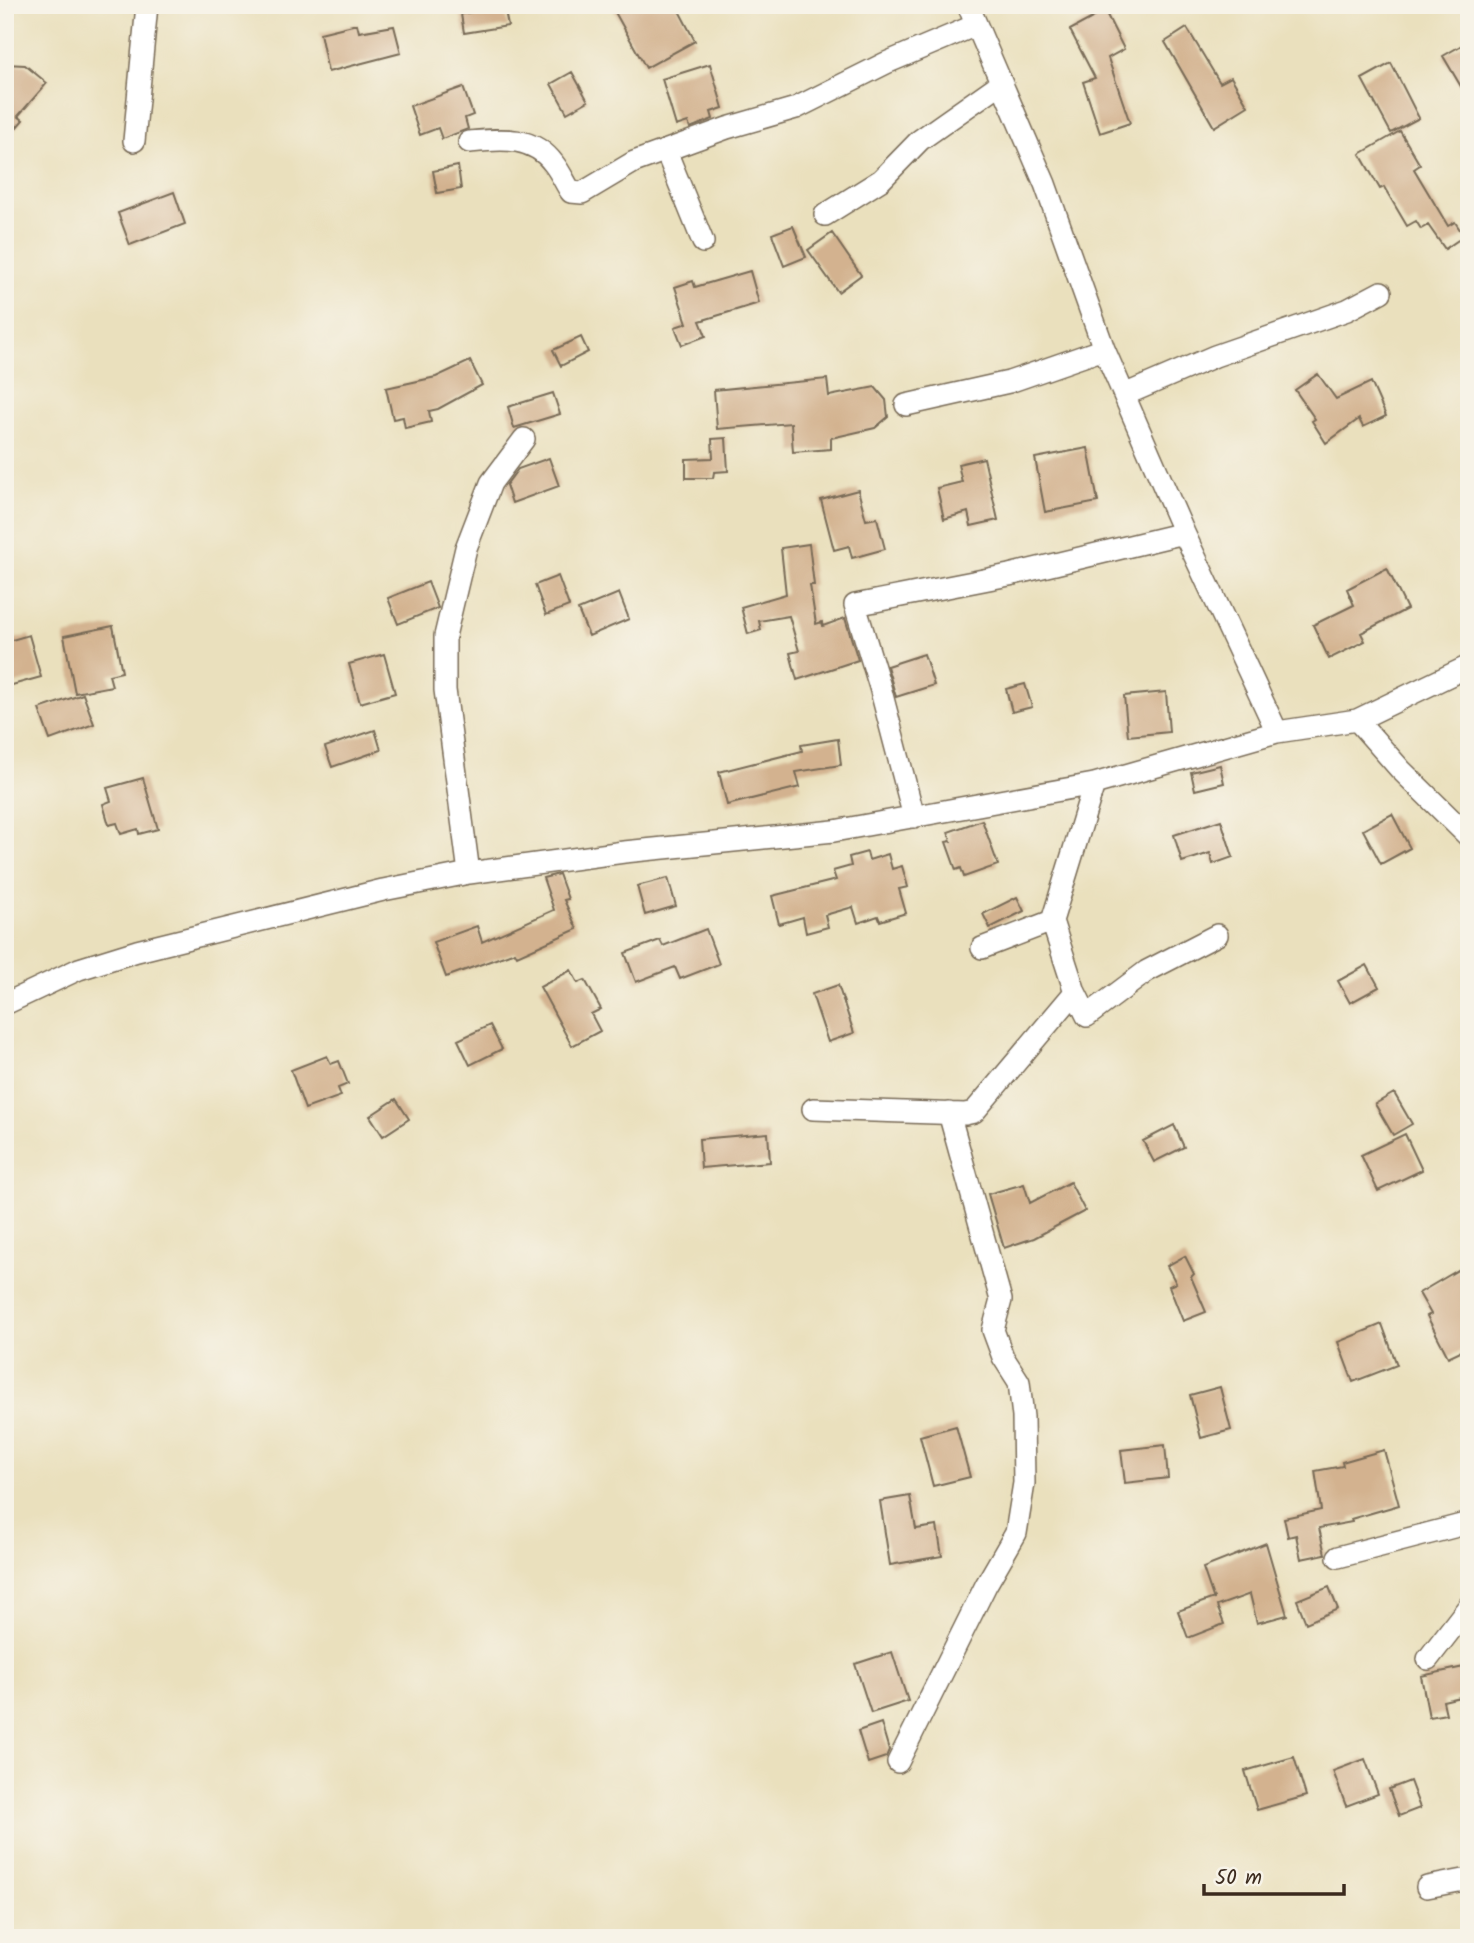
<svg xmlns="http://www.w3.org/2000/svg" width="1474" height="1943" font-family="Kalam,sans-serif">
<rect width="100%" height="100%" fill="#f7f3e8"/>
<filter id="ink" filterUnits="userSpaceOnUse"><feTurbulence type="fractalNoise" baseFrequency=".0143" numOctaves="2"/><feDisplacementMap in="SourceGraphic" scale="14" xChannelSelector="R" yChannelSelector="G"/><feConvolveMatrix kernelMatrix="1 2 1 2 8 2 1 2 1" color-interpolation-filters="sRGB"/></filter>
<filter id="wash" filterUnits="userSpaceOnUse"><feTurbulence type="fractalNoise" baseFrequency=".00686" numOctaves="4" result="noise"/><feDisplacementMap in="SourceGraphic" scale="28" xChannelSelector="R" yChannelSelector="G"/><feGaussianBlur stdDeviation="1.57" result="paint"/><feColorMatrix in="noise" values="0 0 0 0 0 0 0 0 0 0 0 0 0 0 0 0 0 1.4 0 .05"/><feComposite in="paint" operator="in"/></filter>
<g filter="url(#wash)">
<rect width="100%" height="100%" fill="#eae0bd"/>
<g id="blocks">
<path fill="#d3b28f" d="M611,5H676L695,41L646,68Z
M504,6L508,26L464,33L461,14Z
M1105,11L1124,49L1108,58L1130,123L1100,133L1083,82L1095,78L1070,30Z
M357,24L359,32L394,26L401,53L328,72L320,33Z
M1187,28L1220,83L1231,77L1248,106L1214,127L1165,42Z
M1469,41V100L1443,56Z
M1391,63L1419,118L1391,133L1362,79Z
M5,64L25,65L47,83L18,116L23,120L5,141Z
M710,64L723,108L711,112L713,119L690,128L688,122L676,126L662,79Z
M572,72L588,101L567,113L551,84Z
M463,87L473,115L465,118L468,129L442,139L438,128L420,135L410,106Z
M1400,131L1420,165L1414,169L1448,226L1455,222L1464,236L1445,249L1428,225L1421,229L1416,221L1407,226L1384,187L1380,189L1360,154Z
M458,166L461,189L437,193L433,171Z
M174,192L185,224L130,245L118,213Z
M793,226L806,257L784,266L772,234Z
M832,233L861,275L838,292L808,250Z
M750,271L759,303L700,321L706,336L682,345L675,327L687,323L675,287L693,281L695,287Z
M581,337L588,352L561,366L553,350Z
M470,361L482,385L438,409L429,411L431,422L405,428L403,417L393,419L386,388L436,377Z
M1318,374L1336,399L1371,382L1386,416L1363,427L1359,419L1326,443L1312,421L1315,419L1295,390Z
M827,379L829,396L875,387L886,400L888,417L875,428L831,438V449L793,452L791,423L717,429L714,390Z
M553,393L560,414L514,428L508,407Z
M726,438L728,471L714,472L713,478H686V459L713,458L712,439Z
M1088,448L1098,502L1045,512L1035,458Z
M549,458L559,486L512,503L506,485L518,469Z
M984,458L998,520L971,526L968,512L944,519L937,488L962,482L958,464Z
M858,490L866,520L877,518L885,549L852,558L849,546L834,550L821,500Z
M809,544L814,585H810L816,624L822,622L823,626L845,618L858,660L797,680L790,653L799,651L789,616L759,621L761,630L748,634L741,607L786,594L781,548Z
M1387,568L1407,609L1361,633L1365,641L1329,659L1313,625L1354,605L1347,589Z
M558,576L569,606L546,615L535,585Z
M428,582L438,608L398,624L388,598Z
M619,593L629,619L589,636L578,610Z
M113,626L122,672L109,675L112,686L75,693L64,636Z
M29,635L41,677L5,687V642Z
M384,654L395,693L360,703L349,664Z
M924,654L934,685L896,697L887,666Z
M1025,684L1032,707L1012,712L1006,689Z
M1166,692L1169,732L1128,736L1124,696Z
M83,694L94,724L50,740L39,709Z
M375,730L381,750L332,767L325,747Z
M838,739L841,765L796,772L800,787L727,805L719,772L802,751L801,745Z
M1220,765L1224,783L1195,790L1191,772Z
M143,778L158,829L139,834L138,829L121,834L117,823L109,825L103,804L111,801L107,788Z
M1392,814L1410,848L1381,864L1363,830Z
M982,820L998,865L964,877L961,868L956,870L946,842L951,841L948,832Z
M1221,820L1233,857L1213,864L1210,853L1182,862L1174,835Z
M867,852L869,860L888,854L892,869L902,866L908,887L899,889L906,913L880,921L878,916L858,923L853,907L825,915L828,927L806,933L803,917L779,924L772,896L836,880L833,871L851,866L849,857Z
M559,874L568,899L564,900L577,929L517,956L515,952L446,977L433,942L477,926L482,942L554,910L543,878Z
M668,878L676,906L645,915L637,886Z
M1017,897L1024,911L990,928L983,914Z
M706,929L719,964L680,979L675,967L636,982L625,953L660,940L663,946Z
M1367,965L1379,987L1350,1003L1338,981Z
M571,970L578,983L585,980L601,1009L591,1014L600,1031L572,1046L540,987Z
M838,985L854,1033L828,1042L812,994Z
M490,1025L502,1049L470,1065L458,1040Z
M327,1056L331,1064L339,1061L348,1084L338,1088L341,1096L305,1109L291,1070Z
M1394,1093L1412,1124L1393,1135L1375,1104Z
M396,1099L409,1119L383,1136L370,1116Z
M1174,1125L1184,1147L1154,1162L1143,1141Z
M768,1133L770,1162L701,1168L699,1139Z
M1405,1134L1422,1170L1378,1191L1361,1155Z
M1070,1182L1085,1211L1034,1238L1004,1248L988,1194L1024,1184L1030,1203Z
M1185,1256L1194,1274L1191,1277L1206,1312L1183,1321L1169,1286L1176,1283L1167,1266Z
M1463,1267L1469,1275V1347L1448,1357L1427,1316L1431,1314L1419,1293Z
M1382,1324L1397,1365L1353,1382L1338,1342Z
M1220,1387L1231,1430L1201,1438L1190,1395Z
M956,1426L970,1477L933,1486L920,1436Z
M1165,1445L1168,1478L1125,1483L1121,1450Z
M1384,1450L1399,1505L1351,1519L1352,1522L1319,1528L1325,1554L1301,1559L1296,1535L1288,1537L1284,1518L1321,1510L1315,1471L1343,1466L1342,1462Z
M910,1496L916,1529L937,1526L942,1556L890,1565L880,1501Z
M1266,1543L1287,1615L1257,1623L1250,1594L1217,1606L1224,1624L1188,1638L1178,1611L1214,1598V1600L1203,1568Z
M1329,1587L1338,1609L1306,1623L1297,1600Z
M892,1652L908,1701L871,1713L855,1664Z
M1464,1667L1469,1695L1443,1701L1446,1714L1429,1717L1421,1676Z
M881,1723L889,1750L886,1757L868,1763L858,1731Z
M1294,1757L1306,1796L1257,1810L1245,1771Z
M1365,1759L1378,1794L1346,1806L1333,1771Z
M1410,1781L1420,1808L1399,1816L1389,1789Z"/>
</g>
</g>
<g filter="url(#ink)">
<use href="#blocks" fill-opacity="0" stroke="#786a56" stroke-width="2"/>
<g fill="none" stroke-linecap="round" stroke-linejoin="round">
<g stroke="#786a56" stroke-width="24">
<path id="minor" d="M968,5L1045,184L1104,349L1184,533L1277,732
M134,141L147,5
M469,142C501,139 533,135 554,164C561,173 565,183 571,192L582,193L634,162L727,128L796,108L886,63L976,25
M666,151L703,242
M825,215L881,180L920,140L1001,83
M1124,395L1215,356L1347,310L1381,292
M906,405L1009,382L1104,349
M1357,720L1400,769L1469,837
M914,817L880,687L855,605L1009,575L1184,533
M469,873L445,690V636L466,548L491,483L524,439
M982,948L1052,921L1094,784
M1075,992L1087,1016L1147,971L1217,935
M5,1004L79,969L137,951L383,890L469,873L624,852L834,831L1094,784L1277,732L1357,720L1469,666
M813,1109L965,1114L974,1112L1075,992L1052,921
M1338,1557L1469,1523
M1428,1659L1469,1606
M898,1762L986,1585L1016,1533L1024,1483L1023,1417L1019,1382L1003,1357L993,1330L1001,1300L949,1113
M1427,1887L1469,1879"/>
</g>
<use href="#minor" stroke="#fff" stroke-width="21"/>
</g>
</g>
<rect width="1474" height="1943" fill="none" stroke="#f7f3e8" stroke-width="28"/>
<path d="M1204 1884v10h140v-10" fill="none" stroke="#3b2a1e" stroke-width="3.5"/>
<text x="1215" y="1884" font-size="21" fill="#3b2a1e" stroke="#f7f3e8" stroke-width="5" paint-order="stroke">50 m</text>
</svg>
